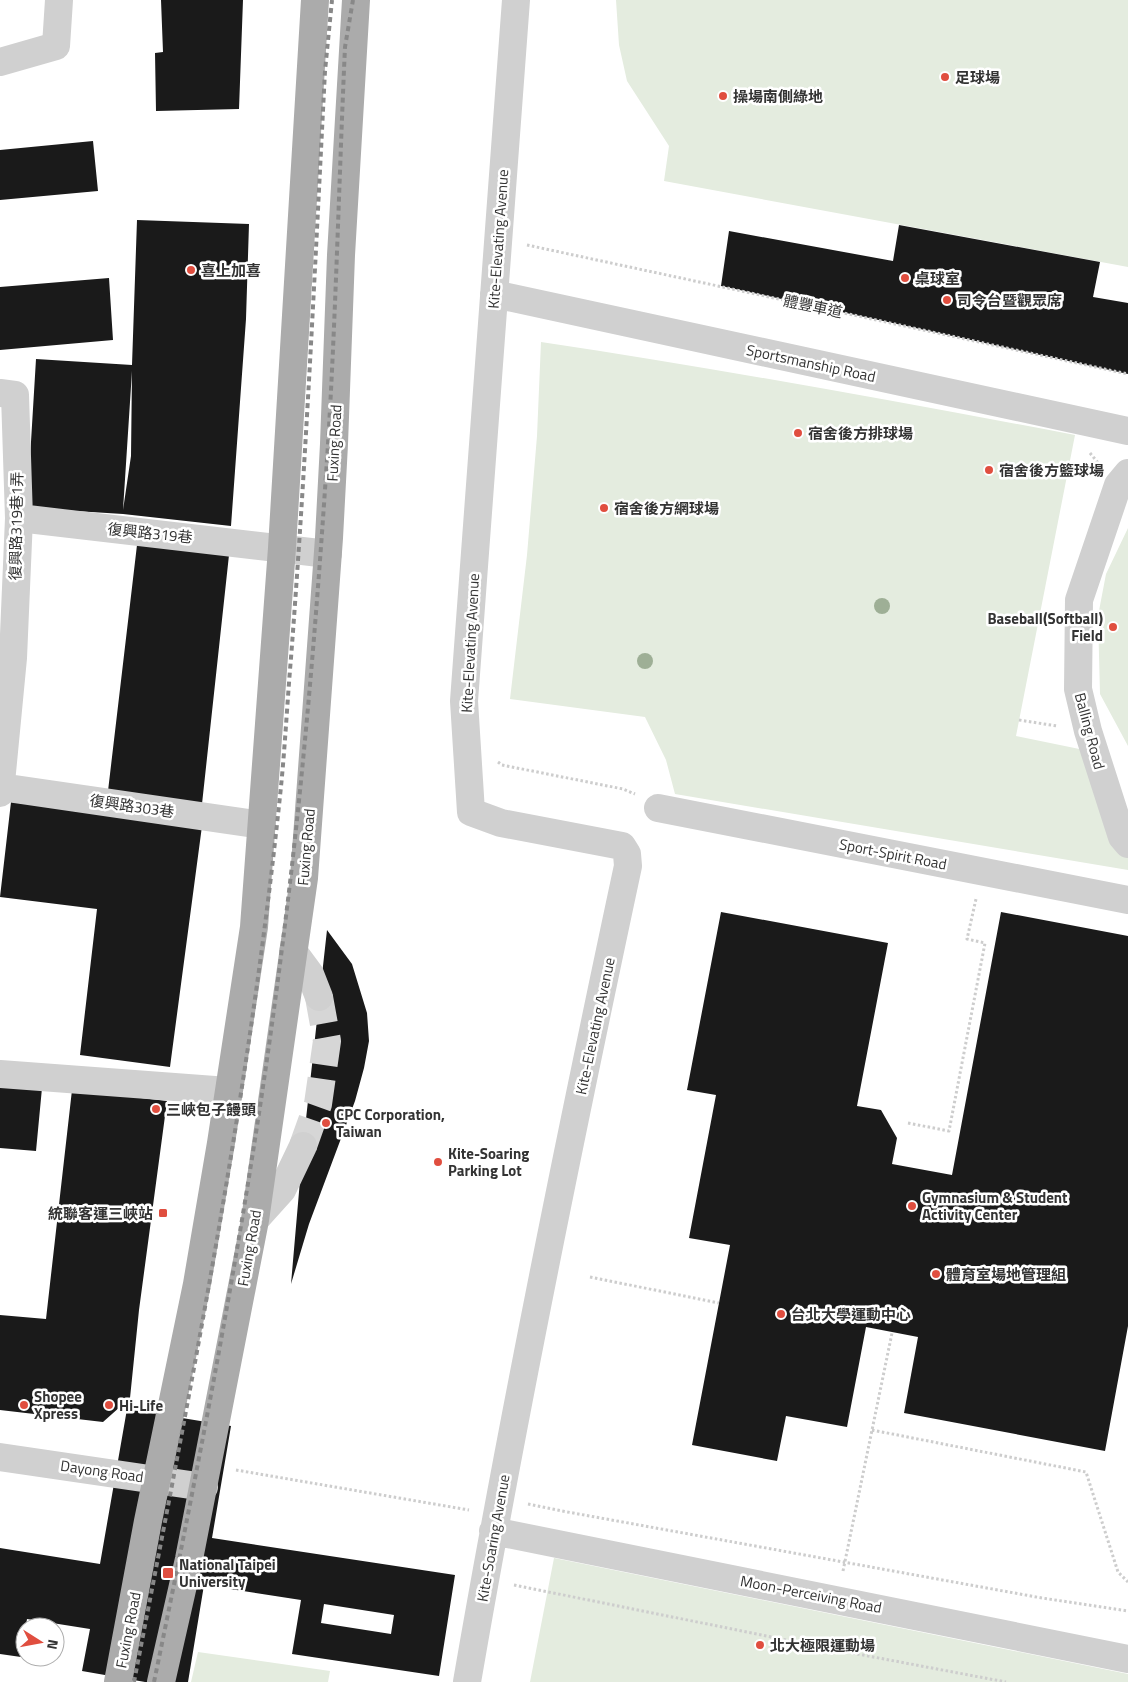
<svg xmlns="http://www.w3.org/2000/svg" width="1128" height="1682" font-family="'Titillium Web','Noto Sans TC',sans-serif">
<rect width="100%" height="100%" fill="#fff"/>
<path fill="#e4ecdf" d="M616,0H1128V267L664,181L669,146L627,81L619,45Z
M541,342C720,369 897,401 1075,435L1016,736L1094,752L1128,844V870L675,794L666,760L645,717L510,699L527,555L537,436Z
M1128,528V746L1100,694L1098,616L1106,574Z
M554,1558L1128,1674V1682H530Z
M198,1652L330,1671L328,1682H191Z"/>
<path fill="#1a1a1a" fill-rule="evenodd" d="M161,0H243L239,109L156,111L155,53L163,52Z
M93,141L98,191L0,200V150Z
M137,220L249,224L246,319L231,526L123,514L27,508L36,359L132,365ZM132,371L131,456L123,510Z
M899,225L1100,262L1093,297L1128,303V374L721,286L729,231L893,261Z
M109,278L113,340L0,350V287Z
M137,545L229,555L202,804L108,791Z
M11,802L202,826L170,1067L80,1055L97,909L0,897Z
M721,912L888,943L857,1106L881,1110L897,1138L892,1164L952,1175L1001,912L1128,936V1326L1105,1451L904,1413L918,1337L866,1327L847,1427L786,1416L777,1461L692,1445L730,1245L689,1238L716,1095L687,1090Z
M327,930L352,964L367,1013L369,1041L364,1068L355,1101L309,1224L291,1284L303,1146Z
M0,1085L42,1088L36,1151L0,1148Z
M72,1090L167,1101L139,1310L130,1398L103,1422L0,1410V1315L46,1319Z
M127,1409L231,1426L212,1538L455,1575L439,1676L292,1654L301,1600L204,1585L188,1682H145L82,1671L90,1629L27,1619L21,1657L0,1654V1548L100,1564ZM324,1604L394,1615L391,1634L321,1623Z"/>
<g fill="none" stroke-linecap="round" stroke-linejoin="round">
<path stroke="#d6d6d6" stroke-width="28" stroke-dasharray="28 14" stroke-linecap="butt" d="M303,1146L318,1104L327,1041L319,997"/>
<path stroke="#cdcdcd" stroke-width="3" stroke-dasharray="2.5 2.5" stroke-linecap="butt" d="M527,245L1128,374
M1090,453L1099,464
M1019,720L1057,726
M498,762L502,765L623,789L635,794
M908,1123L949,1131L985,943L967,939L976,899
M590,1277L719,1303
M872,1430L1086,1472L1118,1572L1128,1582
M236,1470L469,1510
M528,1504L562,1511L1042,1598L1128,1611
M843,1571L892,1333
M514,1585L831,1649L1006,1682"/>
<path stroke="#d0d0d0" stroke-width="28" d="M0,62L56,46L59,0
M494,294L1128,431
M0,393L15,395L19,518L13,658L0,793
M1128,473L1118,485L1079,600L1078,689L1088,731L1122,837L1128,844
M19,518L328,554
M1,787L262,825
M658,808L1128,900
M293,951L310,974L319,997
M0,1074L228,1091
M255,1220L282,1190L303,1146
M0,1457L204,1487
M493,1531L1128,1659
M467,1682C514,1409 570,1137 628,866L627,854L622,846L501,823L471,812L464,701L516,0"/>
<path stroke="#ababab" stroke-width="28" d="M118,1682L148,1521L197,1284L221,1143L254,927L282,548L315,0
M161,1682L189,1559L255,1220L304,878L329,538L334,444L341,255L356,0"/>
<path stroke="#888" stroke-width="4" stroke-dasharray="5 4" stroke-linecap="butt" d="M134,1682C191,1388 249,1094 280,796C285,750 287,704 291,658C306,462 315,267 325,71L332,0
M154,1682C204,1441 250,1200 281,956C303,786 317,615 328,444C336,312 339,179 345,47L353,0"/>
</g>
<g fill="#9eaf96">
<circle cx="882" cy="606" r="8"/>
<circle cx="645" cy="661" r="8"/>
</g>
<g fill="#e04e3f" stroke="#fff" stroke-width="2">
<circle cx="945" cy="77" r="5"/>
<circle cx="723" cy="96" r="5"/>
<circle cx="191" cy="270" r="5"/>
<circle cx="905" cy="278" r="5"/>
<circle cx="947" cy="300" r="5"/>
<circle cx="798" cy="433" r="5"/>
<circle cx="989" cy="470" r="5"/>
<circle cx="604" cy="508" r="5"/>
<circle cx="1113" cy="627" r="5"/>
<circle cx="156" cy="1109" r="5"/>
<circle cx="326" cy="1123" r="5"/>
<circle cx="438" cy="1162" r="5"/>
<circle cx="912" cy="1206" r="5"/>
<rect x="158" y="1208" width="10" height="10" rx="2.5"/>
<circle cx="936" cy="1274" r="5"/>
<circle cx="781" cy="1314" r="5"/>
<circle cx="24" cy="1405" r="5"/>
<circle cx="109" cy="1405" r="5"/>
<rect x="162" y="1567" width="12" height="12" rx="2.5"/>
<circle cx="760" cy="1645" r="5"/>
</g>
<g text-anchor="middle" dominant-baseline="central" stroke-width="5" stroke-linejoin="round" paint-order="stroke">
<g font-size="15" font-weight="bold" fill="#333" stroke="#fff" text-anchor="start">
<text x="955" y="77">足球場</text>
<text x="733" y="96">操場南側綠地</text>
<text x="201" y="270">喜上加喜</text>
<text x="915" y="278">桌球室</text>
<text x="957" y="300">司令台暨觀眾席</text>
<text x="808" y="433">宿舍後方排球場</text>
<text x="999" y="470">宿舍後方籃球場</text>
<text x="614" y="508">宿舍後方網球場</text>
<text x="1103" y="618" text-anchor="end">Baseball(Softball)<tspan x="1103" dy="17">Field</tspan></text>
<text x="166" y="1109">三峽包子饅頭</text>
<text x="336" y="1114">CPC Corporation,<tspan x="336" dy="17">Taiwan</tspan></text>
<text x="448" y="1153">Kite-Soaring<tspan x="448" dy="17">Parking Lot</tspan></text>
<text x="922" y="1197">Gymnasium &amp; Student<tspan x="922" dy="17">Activity Center</tspan></text>
<text x="153" y="1213" text-anchor="end">統聯客運三峽站</text>
<text x="946" y="1274">體育室場地管理組</text>
<text x="791" y="1314">台北大學運動中心</text>
<text x="34" y="1396">Shopee<tspan x="34" dy="17">Xpress</tspan></text>
<text x="119" y="1405">Hi-Life</text>
<text x="179" y="1564">National Taipei<tspan x="179" dy="17">University</tspan></text>
<text x="770" y="1645">北大極限運動場</text>
</g>
<g font-size="15" fill="#333" stroke="#fff">
<text transform="translate(498 239) rotate(-86)">Kite-Elevating Avenue</text>
<text transform="translate(813 306) rotate(12)">體豐車道</text>
<text transform="translate(811 363) rotate(12)">Sportsmanship Road</text>
<text transform="translate(334 443) rotate(-87)">Fuxing Road</text>
<text transform="translate(16 526) rotate(-89)">復興路319巷1弄</text>
<text transform="translate(150 533) rotate(6)">復興路319巷</text>
<text transform="translate(470 643) rotate(-87)">Kite-Elevating Avenue</text>
<text transform="translate(1090 731) rotate(75)">Balling Road</text>
<text transform="translate(132 806) rotate(8)">復興路303巷</text>
<text transform="translate(306 847) rotate(-85)">Fuxing Road</text>
<text transform="translate(893 854) rotate(11)">Sport-Spirit Road</text>
<text transform="translate(595 1026) rotate(-78)">Kite-Elevating Avenue</text>
<text transform="translate(249 1248) rotate(-80)">Fuxing Road</text>
<text transform="translate(102 1471) rotate(8)">Dayong Road</text>
<text transform="translate(493 1538) rotate(-80)">Kite-Soaring Avenue</text>
<text transform="translate(811 1594) rotate(11)">Moon-Perceiving Road</text>
<text transform="translate(128 1630) rotate(-79)">Fuxing Road</text>
</g>
</g>
<g transform="translate(40 1642) rotate(101)"><circle r="24" fill="#ffffff" stroke="#adadad"/>
<path d="M0-4L9 19L0 12L-9 19Z" fill="#e04e3f"/>
<text y="-8" font-size="14" font-weight="bold" text-anchor="middle" fill="#333333">N</text>
</g>
</svg>
